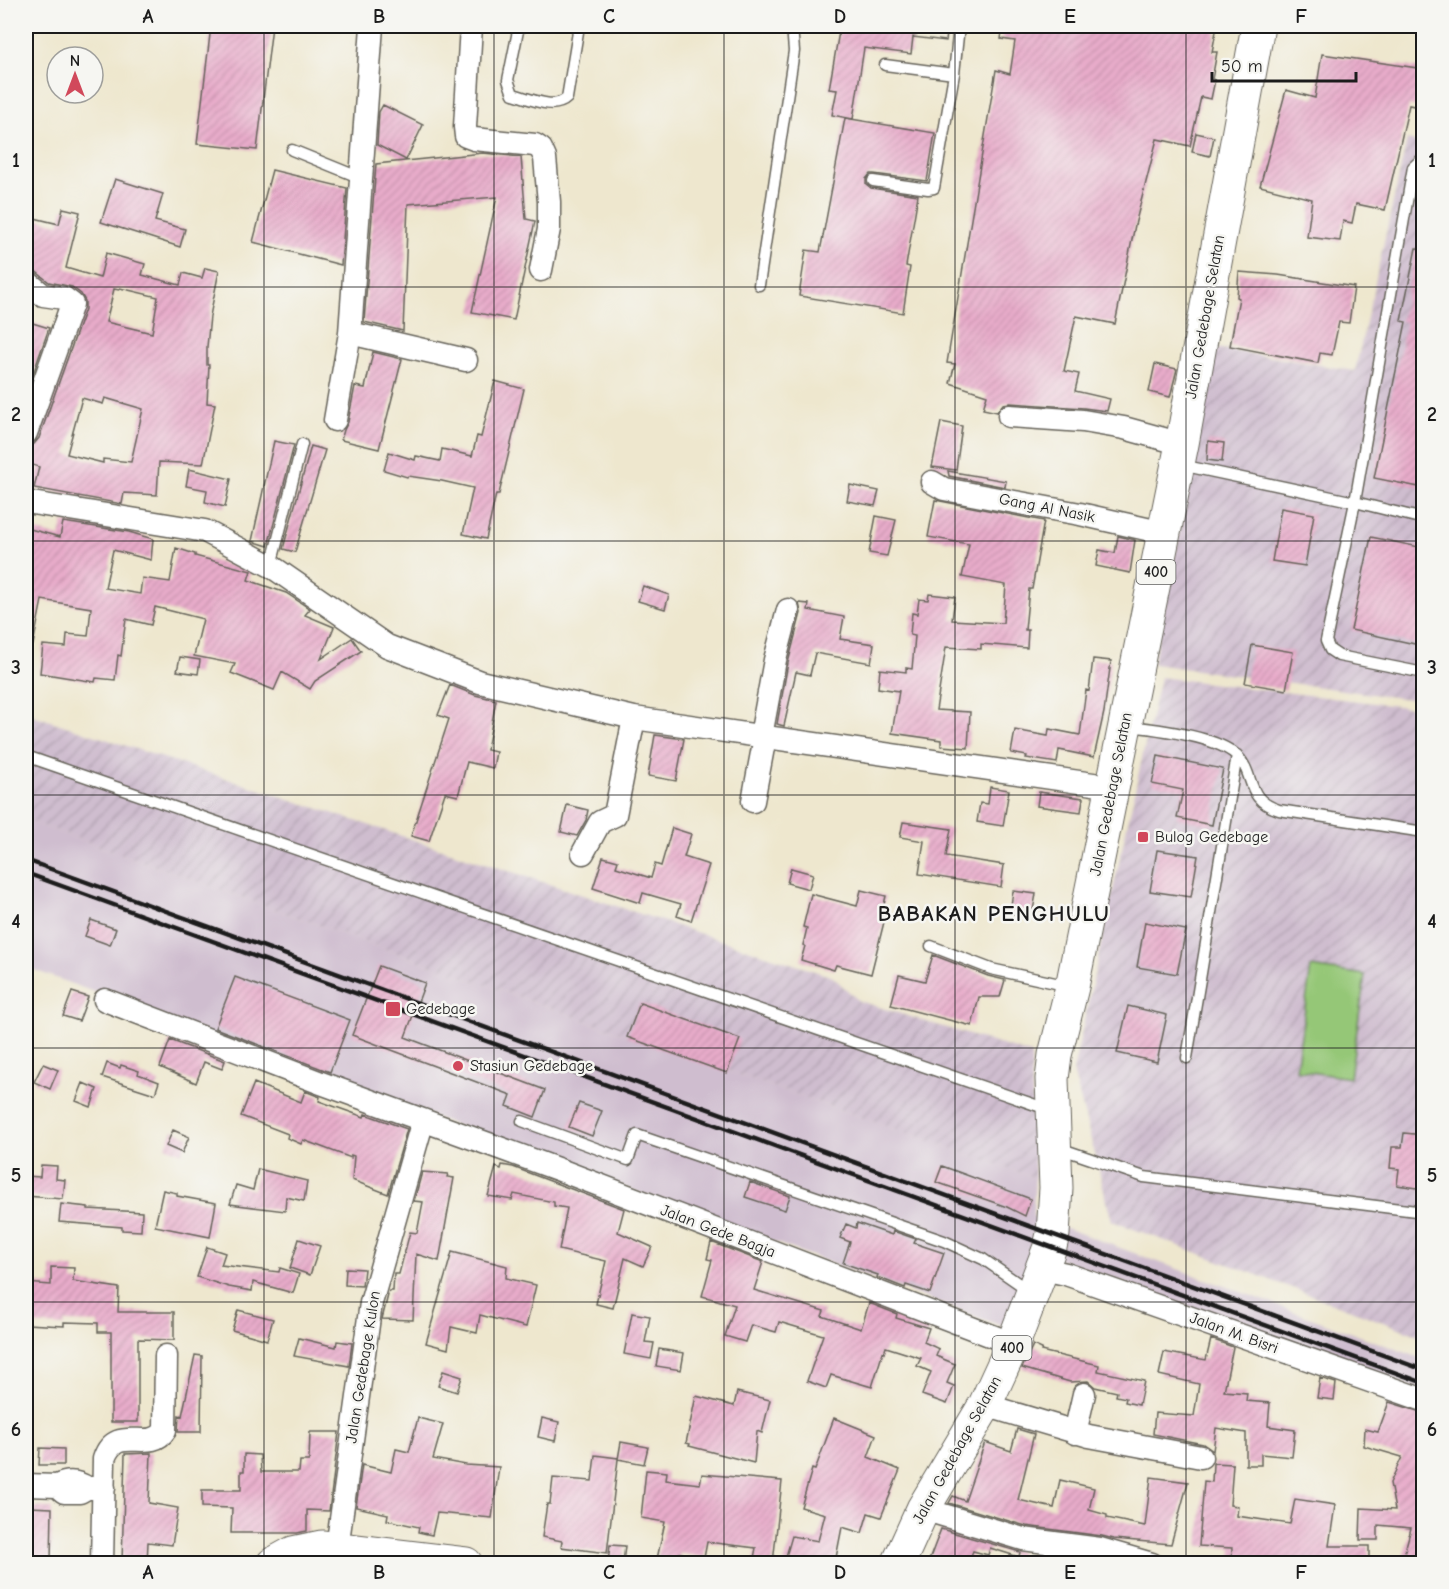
<svg xmlns="http://www.w3.org/2000/svg" width="1449" height="1589" font-family="'Comic Neue',sans-serif">
<defs>
<pattern id="industrial-furrows" width="10" height="10" patternUnits="userSpaceOnUse" patternTransform="scale(1.5)"><rect width="10" height="10" fill="#cfbdcf"/><path d="M-1 1l2-2M0 10L10 0M9 11l2-2" fill="none" stroke="#b1a2b1"/></pattern>
<pattern id="building-hatch" width="6" height="6" patternUnits="userSpaceOnUse" patternTransform="scale(1.5)"><rect width="6" height="6" fill="#e8acca"/><path d="M-1 1l2-2M0 6l6-6M5 7l2-2" fill="none" stroke="#c693ad"/></pattern>
</defs>
<rect width="100%" height="100%" fill="#f6f6f2"/>
<filter id="ink" filterUnits="userSpaceOnUse"><feTurbulence type="fractalNoise" baseFrequency=".0167" numOctaves="2"/><feDisplacementMap in="SourceGraphic" scale="12" xChannelSelector="R" yChannelSelector="G"/><feConvolveMatrix kernelMatrix="1 2 1 2 8 2 1 2 1" color-interpolation-filters="sRGB"/></filter>
<filter id="wash" filterUnits="userSpaceOnUse"><feTurbulence type="fractalNoise" baseFrequency=".008" numOctaves="4" result="noise"/><feDisplacementMap in="SourceGraphic" scale="24" xChannelSelector="R" yChannelSelector="G"/><feGaussianBlur stdDeviation="1.35" result="paint"/><feColorMatrix in="noise" values="0 0 0 0 0 0 0 0 0 0 0 0 0 0 0 0 0 1.4 0 .05"/><feComposite in="paint" operator="in"/></filter>
<g filter="url(#wash)">
<rect width="100%" height="100%" fill="#eee7ce"/>
<path fill="url(#industrial-furrows)" d="M1407,140L1423,144V701L1153,664L1216,348L1355,371Z
M1160,677L1423,709V1337L1112,1221L1073,1071Z
M26,713L833,977L859,1001L1031,1054L1035,1178L597,1025L26,820Z"/>
<path fill="#cfbdcf" d="M26,820L597,1025L1035,1178L1033,1216L1423,1359V1392L1038,1252L1007,1328L26,967Z"/>
<path fill="#95c777" stroke="#58724a" stroke-width="1.5" d="M1311,967L1365,975L1350,1078L1296,1070Z"/>
<g id="blocks">
<path fill="url(#building-hatch)" fill-rule="evenodd" d="M211,26H272L257,150L197,144Z
M840,26H948L946,41L913,37L911,54L864,48L853,119L832,115L837,90L829,89Z
M1003,26H1217L1212,52H1217L1212,79L1215,80L1211,99L1201,97L1190,146L1157,139L1135,225L1115,324L1076,316L1064,371L1079,374L1075,391L1110,399L1107,411L1084,408L1010,403L1003,404L997,412L983,409L987,395L950,383L955,364L947,363L996,70L1010,74L1015,41L1001,39Z
M1322,54L1424,69V108L1409,105L1385,210L1356,204L1352,223L1343,221L1340,241L1307,237L1312,199L1260,186L1286,90L1315,98Z
M383,105L423,125L406,160L377,145L379,112Z
M845,118L935,133L927,181L874,174H870L866,179V184L871,188L918,195L906,266L910,267L903,313L799,296L806,250L820,252Z
M1196,133L1214,137L1210,156L1192,152Z
M483,153L521,157L526,219L535,221L514,320L472,312L497,197L408,204L403,331L364,322L376,164Z
M272,170L347,188L341,265L253,242Z
M115,179L163,194L155,221L185,229L180,247L101,222Z
M63,208L80,212L66,268L100,278L106,253L145,264L142,275L180,285L183,273L202,278L205,268L219,271L210,316L207,347V365H209L207,403L215,404L203,464L159,462L157,495L124,493L122,504L34,488L39,467L26,463V446L34,444L39,438L85,309V301L81,294L72,287L49,282L34,270L26,268V216L59,224ZM120,288L158,297L152,333L106,322L114,289L119,290ZM82,398L103,404L105,398L143,409L131,462L103,459V463L67,454Z
M1416,248L1424,249V488L1374,478L1406,322L1401,321Z
M1239,272L1278,275L1354,287L1349,323L1339,322L1332,355L1320,353L1318,363L1230,346L1239,298L1237,297Z
M26,321L49,328L26,394Z
M373,352L402,359L379,449L341,440L344,430L348,422L355,386L365,388Z
M1155,364L1177,369L1170,397L1149,392Z
M495,381L524,389L499,494H496L486,539L463,534L473,488L442,481L408,476L407,477L384,470L389,452L415,460L416,456L440,461L442,449L472,456L477,436L481,437Z
M941,422L962,426L956,470L932,467Z
M274,441L294,445L268,546L252,541Z
M1208,441L1224,443L1222,462L1207,460Z
M311,446L325,450L295,552L283,549Z
M189,469L231,479L225,507L205,502L207,490L186,486Z
M948,471L1006,481L1005,487L949,476Z
M850,485L879,491L875,506L847,501Z
M935,500L1044,521L1032,589H1029L1025,630H1028L1027,648L981,644V649L946,647L936,710L970,712L968,748L941,746V740L892,733L899,691L878,688L880,669L906,672V668L912,669L915,636L910,635L912,613L917,614L919,599L928,600L929,594L955,597L952,620L1003,623L1006,585L962,577L969,544L928,537Z
M1281,508L1314,514L1305,566L1272,561Z
M876,516L896,520L887,556L869,553Z
M63,522L129,532L153,539L151,560L113,550L105,588L140,594L142,578L170,582L176,548L195,554V556L251,571L248,580L286,593L310,609L305,615L334,627L321,659L352,638L361,651L315,681L310,689L282,672L274,690L231,673L235,664L194,656L203,619L155,607L151,625L126,619L121,656L118,655L115,680L96,678L95,682L40,673L43,645L66,647L67,634L88,636L91,608L42,600L33,645L26,644V528L60,537Z
M1118,536L1135,540L1130,573L1096,566L1099,550L1115,553Z
M1371,537L1424,548V646L1351,630Z
M643,586L669,595L665,609L638,601Z
M799,603L809,604L808,610L844,617L840,639L874,644L871,663L815,653L810,675L796,672L784,726L777,724L788,663L801,613Z
M1252,645L1293,652L1286,690L1245,683Z
M180,657L200,660L198,674L177,671Z
M1093,659L1111,661L1104,712L1094,757L1059,750L1057,763L1026,758L1027,756L1011,753L1015,730L1048,736L1049,729L1080,735L1086,690L1089,691Z
M450,685L475,695L496,700L487,750L496,752L493,768L467,762L458,796L445,793L429,841L411,836L449,719L438,715Z
M655,735L684,739L676,781L648,776Z
M1158,756L1223,769L1212,825L1177,818L1183,790L1152,784Z
M990,787L1009,790L1003,826L977,822L980,803L988,804Z
M1039,792L1083,798L1081,812L1037,806Z
M567,805L588,810L586,820L577,836L561,832Z
M903,822L951,829L946,856L1004,865L1001,887L919,874L924,841L900,837Z
M672,828L691,834L684,857L709,865L691,921L677,916L681,904L643,893L640,903L593,888L603,857L618,861L616,867L651,878L655,864L661,866Z
M1157,850L1198,856L1191,897L1150,891Z
M791,868L813,874L809,889L787,883Z
M861,890L886,896L881,917L885,918L871,974L836,965L834,970L801,960L805,946L803,945L807,928L803,927L811,894L857,906Z
M1013,891L1036,894L1032,916L1010,913Z
M91,920L116,929L110,945L85,936Z
M1145,922L1186,930L1177,974L1137,967Z
M933,955L988,976L1005,980L1000,997H979L972,1026L891,1005L899,975L925,981Z
M379,966L425,983L405,1037L545,1090L535,1117L507,1106L511,1095L352,1035Z
M235,977L350,1020L330,1072L215,1028Z
M72,992L88,997L79,1021L63,1016Z
M640,1003L740,1039L727,1073L627,1037Z
M1128,1006L1167,1015L1157,1062L1117,1053Z
M170,1040L225,1061L222,1069L204,1062L196,1083L160,1067Z
M107,1063L120,1068L121,1065L139,1071L138,1074L159,1082L155,1094L102,1077Z
M43,1064L58,1070L50,1089L34,1082Z
M83,1083L97,1089L91,1107L76,1101Z
M254,1083L301,1102L305,1091L320,1097L319,1101L364,1117L365,1114L407,1129L388,1194L352,1180L354,1156L351,1155V1158L303,1140L301,1144L287,1138L288,1134L241,1116Z
M579,1103L602,1111L592,1136L569,1127Z
M173,1130L189,1137L182,1153L166,1146Z
M1404,1133L1424,1135V1189L1397,1185L1399,1169L1390,1168L1392,1147H1402Z
M41,1165L57,1166L56,1179L65,1180L63,1199L26,1196V1176L40,1177Z
M502,1165L513,1167L624,1209L618,1232L652,1247L643,1266L625,1258L613,1308L596,1304L606,1261L559,1250L567,1208L554,1206V1202L514,1194L512,1200L488,1196L496,1167L501,1169Z
M942,1166L1031,1199L1025,1216L1007,1207L936,1182Z
M258,1169L307,1181L304,1201L286,1197L285,1211L230,1204L236,1185L253,1190Z
M422,1172L448,1174L447,1177L454,1178L439,1261L416,1254L413,1320L382,1319L389,1291H393L394,1274H399L410,1232L417,1233L423,1202L414,1201Z
M750,1182L790,1196L785,1210L745,1197Z
M163,1190L177,1193V1196L216,1203L210,1237L155,1226Z
M61,1204L88,1207V1209L142,1212L141,1231L122,1230V1227L59,1222Z
M857,1223L892,1235L893,1231L916,1239L914,1243L944,1253L930,1293L906,1285L905,1288L877,1277L878,1275L843,1263L850,1242L840,1238L846,1224L856,1228Z
M299,1239L320,1246L310,1275L290,1268Z
M711,1242L763,1262L754,1290L824,1311L822,1316L861,1329L869,1303L897,1314L896,1318L929,1328L924,1342L939,1349L936,1356L955,1364L947,1383L954,1386L947,1404L922,1395L931,1372L917,1366L921,1358L886,1347L884,1353L883,1352L872,1387L831,1375L826,1388L807,1381L823,1335L779,1322L776,1332L751,1325L745,1342L725,1336L735,1305L702,1296L712,1260L707,1259Z
M207,1247L225,1253L221,1265L279,1272L280,1268L299,1274L293,1293L253,1282L252,1291L229,1287L197,1277Z
M452,1252L507,1266L506,1278L536,1285L526,1327L480,1315L477,1333L451,1327L448,1349L426,1343Z
M51,1267L74,1268L73,1281L119,1288L118,1312H174V1340L138,1339V1422H111V1332H98V1323L64,1322V1326L26,1324V1283L51,1285Z
M346,1268L364,1269L362,1286L345,1285Z
M238,1310L273,1319L267,1340L232,1330Z
M632,1313L650,1316L645,1342L654,1343L651,1359L624,1354Z
M299,1338L336,1347L337,1341L352,1343L349,1366L294,1356Z
M1211,1339L1233,1347L1224,1391L1247,1393L1246,1401L1270,1403L1268,1426L1295,1430L1292,1457L1261,1454V1465H1246V1433L1216,1428L1213,1451L1203,1444L1153,1434L1155,1413L1194,1416L1199,1384L1159,1375L1164,1352L1206,1360Z
M1033,1345L1042,1349L1041,1351L1099,1365L1098,1371L1144,1381L1139,1405L1125,1402L1126,1398L1116,1396L1117,1392L1095,1387L1088,1381L1070,1382L1022,1368Z
M659,1349L684,1353L681,1370L656,1366Z
M195,1355L202,1356L201,1432H178L179,1415L182,1416Z
M443,1371L462,1377L457,1392L438,1386Z
M1320,1378L1336,1383L1334,1400L1317,1398Z
M737,1392L770,1400L762,1433L757,1431L754,1463L689,1446L690,1444L686,1443L696,1396L734,1406Z
M1389,1402L1424,1413V1469L1414,1494L1424,1496V1563L1403,1558L1411,1528L1378,1525V1540H1360L1361,1508L1395,1510L1390,1483L1402,1457L1364,1446L1365,1429L1378,1432Z
M418,1418L443,1424L433,1459L466,1465L499,1467L492,1518L437,1513L432,1535L418,1532L419,1527L387,1520L388,1514L356,1507L362,1465L391,1472L396,1449L409,1452Z
M542,1418L559,1422L555,1441L538,1437Z
M834,1418L876,1435L868,1457L900,1470L881,1517L868,1513L862,1533L842,1527L835,1563H784L792,1536L818,1541L825,1514L801,1507L812,1469L815,1470Z
M1017,1429L1034,1434L1018,1500L1054,1508L1060,1480L1094,1488L1089,1510L1107,1515V1518L1145,1526L1151,1477L1188,1482L1171,1544L1114,1539L1102,1536L1026,1526L949,1503L953,1496L965,1501L985,1442L1011,1451Z
M310,1432H339L329,1511L307,1510V1531L297,1533H231L232,1508L202,1507V1490H241V1471H244V1454L260,1455L261,1472H299L300,1461H309Z
M621,1442L648,1447L644,1464L618,1459L607,1553L561,1547L562,1541L542,1537L547,1504H550L553,1478L592,1481L595,1455L618,1458V1459Z
M40,1448L64,1449V1465H39Z
M151,1453L149,1503L178,1508L172,1545L148,1542L147,1563H122L125,1454Z
M1213,1463L1233,1464L1230,1505L1238,1506L1237,1516L1290,1524L1295,1499L1335,1505L1329,1546H1369V1563H1231L1232,1548L1199,1546L1204,1481L1212,1482Z
M646,1470L667,1472L666,1480L700,1484L702,1474L782,1481L773,1563H753L756,1548L707,1542L704,1558L680,1553L678,1563L657,1559L665,1522L641,1518Z
M29,1507L52,1508L51,1563H27Z
M941,1529L1020,1552L1019,1557L990,1548L988,1555L973,1551L968,1563H928Z
M610,1545L625,1546L623,1563H608Z"/>
</g>
</g>
<g filter="url(#ink)">
<use href="#blocks" fill-opacity="0" stroke="#66635a" stroke-width="1.5"/>
<g fill="none" stroke-linecap="round" stroke-linejoin="round">
<g stroke="#66635a" stroke-width="13">
<path id="lane" d="M519,26L508,80L513,94C529,98 554,111 567,98L579,26
M885,65L954,74
M292,150L361,178
M1424,157L1413,167L1355,502L1326,641L1330,650L1339,656L1424,673
M873,181L928,189L934,188L954,74L959,26
M759,285L794,51L792,26
M1181,465L1355,502L1424,519
M271,566L302,444
M1129,726C1157,729 1214,736 1235,754C1257,773 1243,799 1279,810L1424,832
M26,756L1050,1110
M931,946L991,969L1069,986
M1187,1058L1237,755
M522,1121L628,1160L637,1135L944,1241L983,1259L1028,1290
M1059,1148L1144,1177L1424,1212"/>
</g>
<g stroke="#66635a" stroke-width="25">
<path id="street" d="M471,26L465,127L466,136L474,139L535,145L541,149L545,158L549,202V229L541,270
M26,281L43,295L64,298L72,304L26,433
M350,333L466,360
M1009,416L1083,421L1124,428L1182,444
M335,420L350,333L372,26
M932,482L944,489L1080,514L1164,533
M26,502L205,531L271,566L387,646L480,682L634,718L1114,787
M761,736L775,660L788,610
M753,801L765,737
M583,853L600,822L615,815L634,718
M105,1000L321,1083L560,1170L1013,1344
M1043,1269L1066,1274L1424,1400
M985,1405L1089,1436L1201,1457
M1075,1433L1084,1394
M26,1485L57,1486
M87,1488C77,1481 67,1481 57,1486L64,1492H80L87,1488H104
M923,1509L1023,1539L1100,1549L1152,1564
M337,1548L371,1303L423,1120
M102,1564L104,1459C116,1422 150,1454 165,1430L166,1356"/>
</g>
<g stroke="#66635a" stroke-width="35">
<path id="primary" d="M273,1564L293,1553L322,1547L466,1564
M898,1564L923,1509L985,1405L1013,1344L1050,1247L1053,1234L1056,1188L1052,1079L1055,1055L1072,987L1182,444L1258,26"/>
</g>
<use href="#lane" stroke="#fff" stroke-width="10"/>
<use href="#street" stroke="#fff" stroke-width="22"/>
<use href="#primary" stroke="#fff" stroke-width="33"/>
<path stroke="#1c1c1c" stroke-width="4.5" d="M26,860L1424,1370
M26,873L1424,1383"/>
</g>
</g>
<path fill="none" stroke="#1c1c1c" stroke-width="1.5" stroke-opacity="0.55" d="M264,26V1564M494,26V1564M724,26V1564M955,26V1564M1186,26V1564M26,287H1424M26,541H1424M26,795H1424M26,1048H1424M26,1302H1424"/>
<g fill="#d1495b" stroke="#f6f6f2" stroke-width="2">
<rect x="1137" y="831" width="12" height="12" rx="3"/>
<rect x="385" y="1001" width="16" height="16" rx="3"/>
<circle cx="458" cy="1066" r="6"/>
</g>
<g text-anchor="middle" dominant-baseline="central" stroke-width="5" stroke-linejoin="round" paint-order="stroke">
<g fill="#f6f6f2" stroke="#5d5d5c" stroke-width="1.5">
<rect x="1136.5" y="560" width="39" height="24" rx="4.5"/>
<rect x="992.5" y="1336" width="39" height="24" rx="4.5"/>
</g>
<g font-size="15" font-weight="bold" fill="#1c1c1c">
<text x="1156" y="572">400</text>
<text x="1012" y="1348">400</text>
</g>
<g font-size="16" fill="#1c1c1c" stroke="#f6f6f2">
<text transform="translate(1205 317) rotate(-80)">Jalan Gedebage Selatan</text>
<text transform="translate(1047 508) rotate(11)">Gang Al Nasik</text>
<text transform="translate(1111 794) rotate(-79)">Jalan Gedebage Selatan</text>
<text transform="translate(718 1231) rotate(21)">Jalan Gede Bagja</text>
<text transform="translate(1234 1333) rotate(20)">Jalan M. Bisri</text>
<text transform="translate(363 1367) rotate(-81)">Jalan Gedebage Kulon</text>
<text transform="translate(957 1450) rotate(-61)">Jalan Gedebage Selatan</text>
</g>
<g font-size="16" fill="#1c1c1c" stroke="#f6f6f2" text-anchor="start">
<text x="1155" y="837">Bulog Gedebage</text>
<text x="406" y="1009">Gedebage</text>
<text x="470" y="1066">Stasiun Gedebage</text>
</g>
<g font-size="22" font-weight="bold" letter-spacing="1.5" fill="#1c1c1c" stroke="#f6f6f2">
<text x="994" y="914">BABAKAN PENGHULU</text>
</g>
</g>
<rect width="1449" height="1589" fill="none" stroke="#f6f6f2" stroke-width="66"/>
<g transform="translate(75 75)"><circle r="28" fill="#f6f6f2" stroke="#9f9f9c" stroke-width="1.5"/>
<path d="M0-4.5L10 22L0 15L-10 22Z" fill="#d1495b"/>
<text y="-9" font-size="16" font-weight="bold" text-anchor="middle" fill="#1c1c1c">N</text>
</g>
<path d="M1212 72v9h144v-9" fill="none" stroke="#1c1c1c" stroke-width="3"/>
<text x="1221" y="72" font-size="18" fill="#1c1c1c" stroke="#f6f6f2" stroke-width="4.5" paint-order="stroke">50 m</text>
<rect x="33" y="33" width="1383" height="1523" fill="none" stroke="#1c1c1c" stroke-width="2"/>
<g font-size="20" text-anchor="middle" font-weight="bold" fill="#1c1c1c">
<text x="148" y="23">A</text>
<text x="379" y="23">B</text>
<text x="609" y="23">C</text>
<text x="840" y="23">D</text>
<text x="1070" y="23">E</text>
<text x="1301" y="23">F</text>
<text x="16" y="167">1</text>
<text x="1432" y="167">1</text>
<text x="16" y="421">2</text>
<text x="1432" y="421">2</text>
<text x="16" y="674">3</text>
<text x="1432" y="674">3</text>
<text x="16" y="928">4</text>
<text x="1432" y="928">4</text>
<text x="16" y="1182">5</text>
<text x="1432" y="1182">5</text>
<text x="16" y="1436">6</text>
<text x="1432" y="1436">6</text>
<text x="148" y="1579">A</text>
<text x="379" y="1579">B</text>
<text x="609" y="1579">C</text>
<text x="840" y="1579">D</text>
<text x="1070" y="1579">E</text>
<text x="1301" y="1579">F</text>
</g>
</svg>
